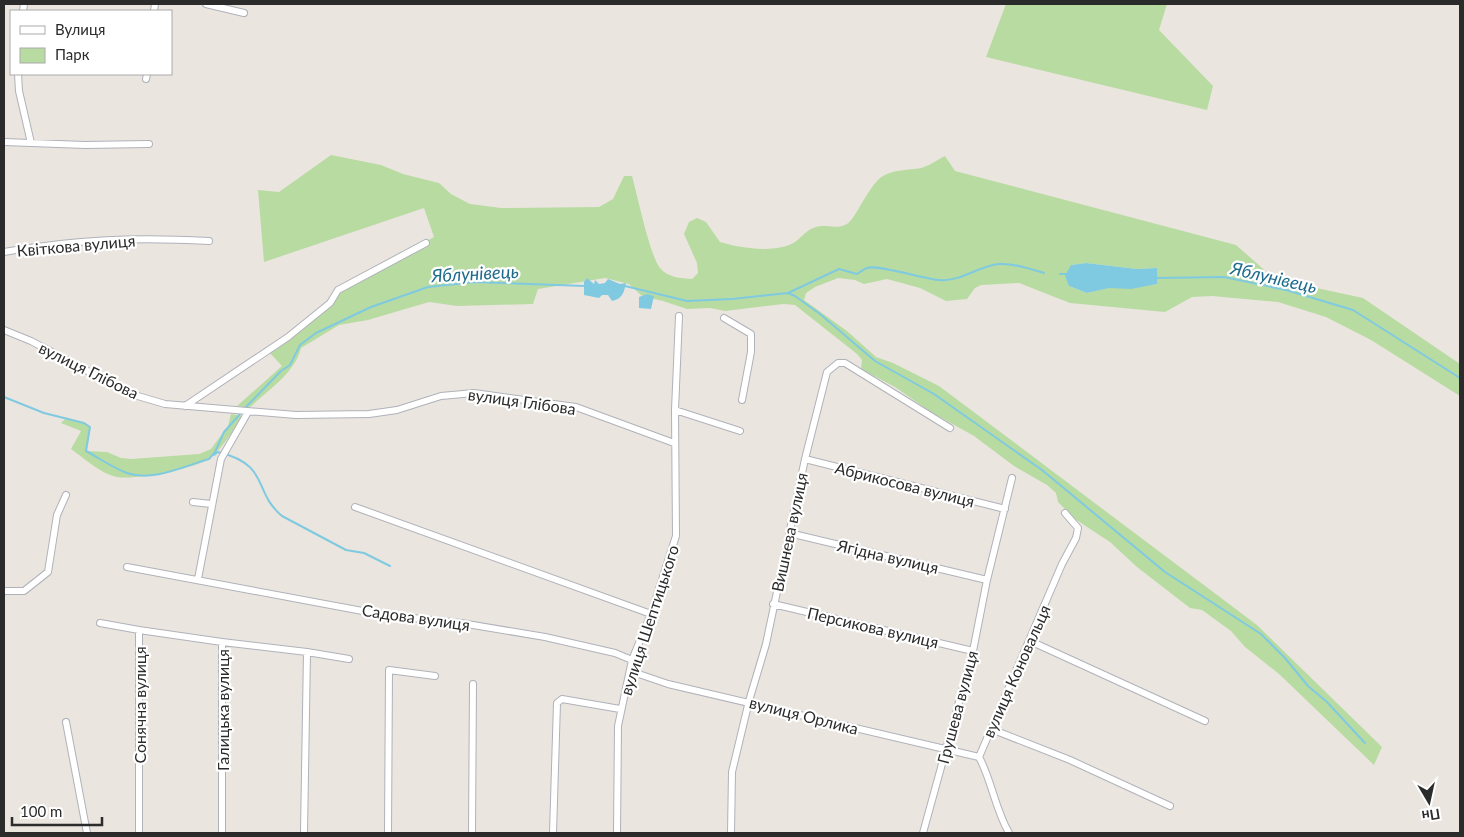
<svg xmlns="http://www.w3.org/2000/svg" width="1464" height="837" font-family="Lato,sans-serif">
<rect width="100%" height="100%" fill="#ebe5df"/>
<path fill="#b8dba2" fill-rule="evenodd" d="M1006,4H1167L1159,30L1213,86L1207,110L986,57Z
M331,155L381,165L403,174L439,183L451,194L470,204L501,208L599,207L613,199L624,176H632C637,194 650,256 660,268C668,278 681,278 692,279L698,273L697,263L684,234L689,222L697,218L706,222L720,242C740,248 776,254 795,242C803,236 806,230 816,227C826,224 837,230 847,224C856,219 869,184 883,176C892,170 910,170 921,168C929,166 937,160 945,156L955,171L1236,245L1270,275L1312,287L1363,298L1460,364V396L1371,340L1326,317L1278,302L1212,296L1192,297L1165,312L1070,303L1019,283L981,285L975,288L967,299L946,301L920,288L887,279L864,284L855,280L838,278L815,287L806,293L804,300L847,331L876,357L893,363L939,386L1257,625L1382,747L1374,765L1279,674L1245,647L1231,631L1202,610L1190,608L1137,567L1110,542L1075,519L1058,502L1056,493L1047,485L1014,466L974,436L931,412L895,387L861,369L862,360L857,354L795,305L784,304L725,311L710,308L687,309L663,301L642,296L629,284L605,278L538,289L533,304L457,306L429,302L368,320L339,325L301,348C295,373 267,391 249,408L237,406L282,366L267,350L327,303L340,285L404,254L434,237L424,208L264,262L258,190L279,192ZM1086,263L1137,269L1157,268V284L1131,288H1108L1087,293L1069,286L1071,265Z
M231,414L243,416C233,430 223,448 210,458C195,469 135,480 117,477C101,474 84,458 71,449L81,431L61,423L65,419L84,423L90,427L86,451L107,452L121,458L131,459L199,454L211,449L228,426Z"/>
<path fill="#7fcae0" d="M1086,263L1137,269L1157,268V284L1131,289L1109,288L1087,293L1069,286L1065,276L1071,265Z
M587,278L594,284L595,280L599,284L605,283L608,279L620,284L626,283C624,293 622,299 612,301L608,295H602L599,298L584,295V282Z
M647,294L654,296L651,309L639,308V297Z"/>
<g fill="none" stroke-linecap="round" stroke-linejoin="round">
<path stroke="#7fcae0" stroke-width="2" d="M1060,274H1067
M1157,278L1224,277L1286,290L1353,310L1460,378
M625,286L687,301L732,299L788,293L839,269L857,274C860,272 864,269 867,268C876,264 925,279 939,280C961,282 978,266 999,264C1014,263 1030,269 1044,273
M788,293L795,296L820,314L875,361L934,394L1042,470L1165,572L1261,634L1285,658L1308,686L1326,701L1365,743
M4,397L44,413L84,423L90,427L86,451C99,458 113,468 127,473C153,482 184,466 209,459L215,452L224,432L241,413
M244,409L281,371L290,365L300,345L316,333L371,307L428,287L475,282L585,286
M214,455L218,452C271,465 252,491 282,516L346,550L364,553L390,566"/>
<g stroke="#b0b2ba" stroke-width="8">
<path id="street" d="M206,4L244,13
M23,11L24,4
M154,11L155,4
M18,74L19,91L31,143
M146,79L147,74
M4,142L85,145L149,144
M4,252C76,239 136,237 209,241
M724,318L751,334V352L742,400
M4,330L31,341L131,394L165,404L296,415L369,414L397,410L441,396L474,393L576,407L674,443
M185,406L288,337L330,303L338,290L426,243
M675,410L740,431
M805,459L1005,509
M193,502L211,504
M355,507L651,614
M789,533L987,580
M127,567L384,615L461,623L545,637L615,653L632,660
M198,579L221,459L248,412
M4,591H24L48,572L57,515L66,495
M773,604L973,651
M100,623L139,630
M1030,641L1205,721
M630,671L668,684L979,757
M66,722L87,833
M991,729L1070,760L1170,806
M979,757L1062,564L1076,538L1078,528L1065,513
M979,757C992,781 995,809 1009,833
M139,833V630L222,642
M222,833V642L307,652L349,659
M304,833L307,652
M388,833L389,670L435,676
M472,833L473,684
M553,833L557,703L562,699L620,709
M617,833L618,726L632,660L651,614L676,536L675,410L679,316
M731,833L732,772L749,701L766,644L805,459L827,372L838,363H845L950,428
M923,833L973,651L987,580L1012,478"/>
</g>
<use href="#street" stroke="#fff" stroke-width="6"/>
</g>
<g text-anchor="middle" dominant-baseline="central" stroke-width="4.5" stroke-linejoin="round" paint-order="stroke">
<g font-size="16" fill="#2b2b2b" stroke="#fff">
<text transform="translate(76 245) rotate(-5)">Квіткова вулиця</text>
<text transform="translate(89 370) rotate(26)">вулиця Глібова</text>
<text transform="translate(522 401) rotate(8)">вулиця Глібова</text>
<text transform="translate(905 484) rotate(14)">Абрикосова вулиця</text>
<text transform="translate(789 532) rotate(-78)">Вишнева вулиця</text>
<text transform="translate(888 556) rotate(13)">Ягідна вулиця</text>
<text transform="translate(416 617) rotate(8)">Садова вулиця</text>
<text transform="translate(649 620) rotate(-72)">вулиця Шептицького</text>
<text transform="translate(873 627) rotate(13)">Персикова вулиця</text>
<text transform="translate(1016 671) rotate(-66)">вулиця Коновальця</text>
<text transform="translate(139 705) rotate(-90)">Сонячна вулиця</text>
<text transform="translate(957 707) rotate(-75)">Грушева вулиця</text>
<text transform="translate(222 710) rotate(-90)">Галицька вулиця</text>
<text transform="translate(804 715) rotate(14)">вулиця Орлика</text>
</g>
<g font-size="18" font-style="italic" fill="#1e6b8c" stroke="#fff">
<text transform="translate(475 273) rotate(-3)">Яблунівець</text>
<text transform="translate(1274 277) rotate(13)">Яблунівець</text>
</g>
</g>
<rect width="1464" height="837" fill="none" stroke="#2b2b2b" stroke-width="10"/>
<rect x="10" y="10" width="162" height="65" fill="#ffffff" stroke="#aaaaaa"/>
<rect x="20" y="26" width="25" height="8" fill="#ffffff" stroke="#aaaaaa"/>
<text x="55" y="35" font-size="15" fill="#2b2b2b">Вулиця</text>
<rect x="20" y="48" width="25" height="15" fill="#b8dba2" stroke="#aaaaaa"/>
<text x="55" y="60" font-size="15" fill="#2b2b2b">Парк</text>
<g transform="translate(1429 802) rotate(171)" stroke="#ffffff" stroke-width="4" paint-order="stroke">
<path d="M0-4L9 19L0 12L-9 19Z" fill="#2b2b2b"/>
<text y="-8" font-size="14" font-weight="bold" text-anchor="middle" fill="#2b2b2b">Пн</text>
</g>
<path d="M12 817v8h90v-8" fill="none" stroke="#2b2b2b" stroke-width="2.5"/>
<text x="20" y="817" font-size="15" fill="#2b2b2b" stroke="#ffffff" stroke-width="4" paint-order="stroke">100 m</text>
</svg>
